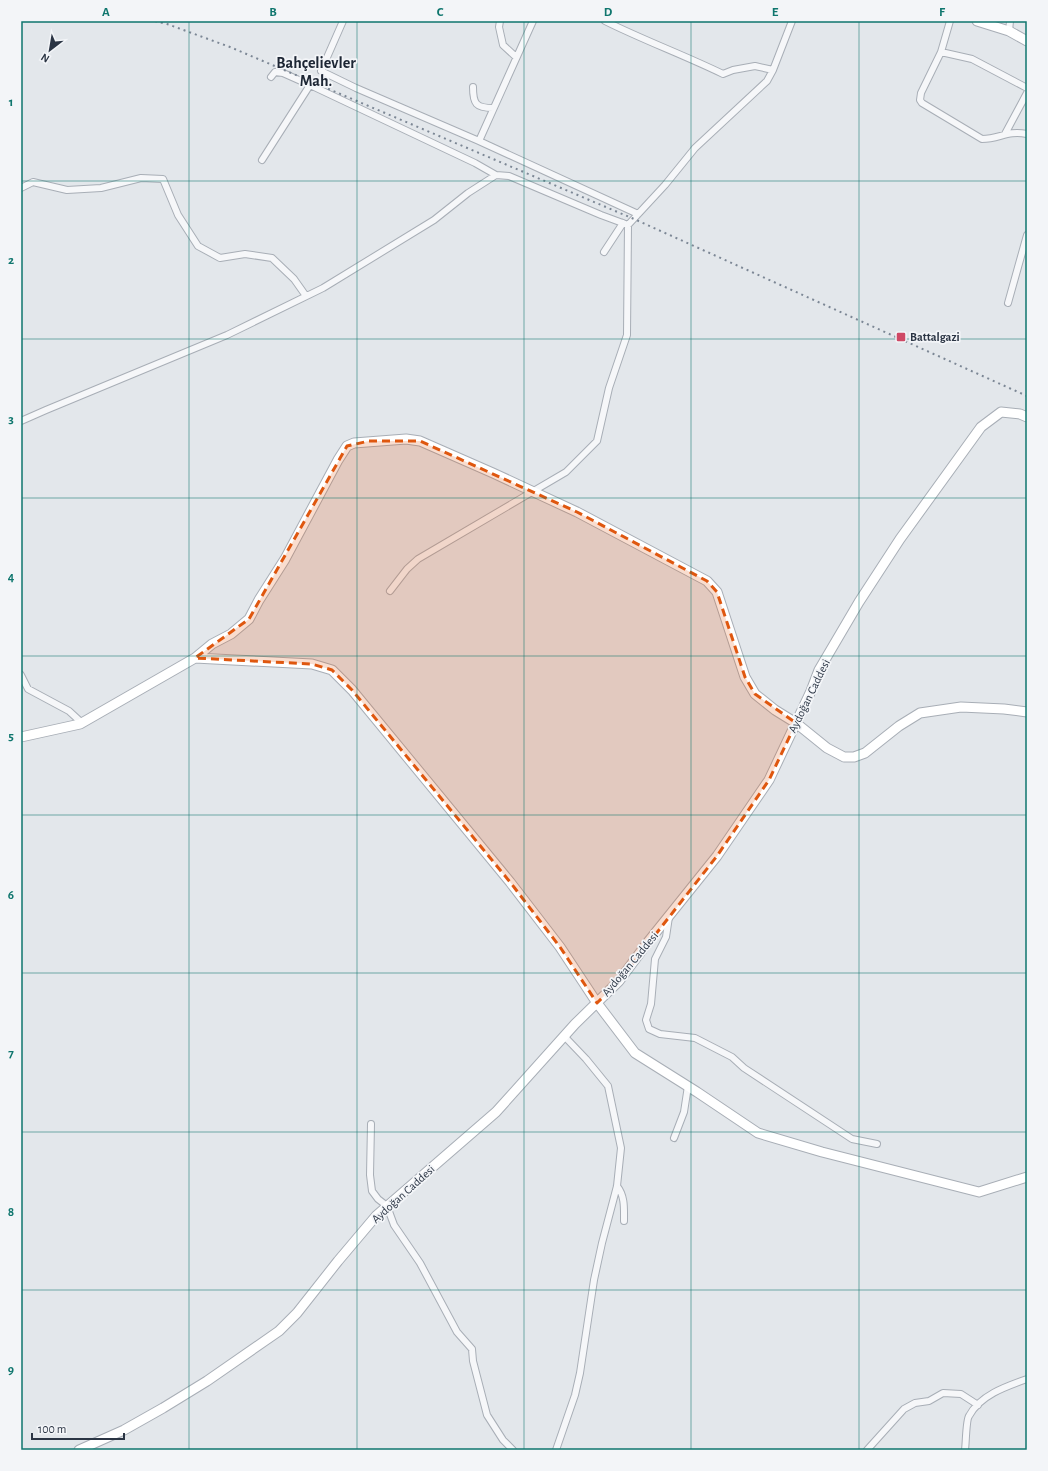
<svg xmlns="http://www.w3.org/2000/svg" width="1048" height="1471" font-family="'Alegreya Sans',sans-serif">
<rect width="100%" height="100%" fill="#e3e7eb"/>
<g fill="none" stroke-linecap="round" stroke-linejoin="round">
<g stroke="#a8aeb6" stroke-width="8">
<path id="street" d="M343,21L321,71L356,88L479,141L533,21
M500,21L499,27L503,45L516,57
M605,21C643,40 684,55 723,74L733,70L755,66L773,70
M950,21L941,52L921,93L920,100L922,103L982,139C1000,139 1007,130 1027,134
M1009,31L1010,21
M941,52L972,59L1027,88
M271,77L275,72L283,73L310,85L475,163L496,175
M473,87C473,104 476,108 493,108
M1005,134L1027,93
M479,141L638,214
M262,160L310,85
M21,188L33,182L67,190L101,188L141,178L163,179L178,215L198,246L220,258L245,254L272,258L294,279L306,296
M604,252L623,223
M1008,303L1027,235
M21,421L46,410L227,335L323,288L434,220L468,193L496,175L509,176L601,215L628,225L665,185L695,148L767,81L773,70L792,21
M390,591L407,569L418,559L566,472L597,441L609,388L627,335L628,225
M21,675L28,689L69,711L82,723
M669,917L666,937L655,959L651,1004L646,1020L649,1029L660,1034L695,1038L732,1057L744,1068L852,1139L877,1144
M371,1124L370,1175L372,1191L378,1199L387,1206L394,1225L420,1263L457,1332L472,1349L473,1361L487,1415L503,1440L513,1450
M674,1138L684,1112L688,1086
M617,1186C625,1196 624,1208 624,1221
M556,1450L575,1395L580,1373L594,1280L602,1243L617,1186L621,1148L608,1086L586,1059L565,1037
M867,1450L904,1409L915,1403L929,1401L943,1393L961,1394L978,1405
M965,1450C966,1443 966,1420 969,1416C980,1395 1007,1386 1027,1379"/>
</g>
<g stroke="#a8aeb6" stroke-width="11">
<path id="secondary" d="M977,21L1009,31L1027,41
M195,658L312,664L332,670L352,690L510,882L560,947L597,1003L635,1053L697,1092L758,1133L822,1152L979,1192L1027,1177
M21,737L80,724L195,658L212,644L231,634L249,619L259,600L285,559L338,460L347,446L354,443L406,439L420,441L493,473L577,512L707,581L717,592L745,677L755,694L775,710L796,723L827,748L844,757H854L865,753L899,726L920,713L961,707L1004,709L1027,712
M79,1450L124,1430L163,1408L207,1381L279,1331L297,1313L338,1261L376,1216L496,1112L575,1024L619,981L648,942L717,856L769,780L811,691L819,670L859,602L900,539L981,427L1001,412L1020,414L1027,417"/>
</g>
<use href="#street" stroke="#f6f7f9" stroke-width="6"/>
<use href="#secondary" stroke="#fff" stroke-width="9"/>
<path stroke="#7c8795" stroke-width="2" stroke-dasharray="2 4" stroke-linecap="butt" d="M155,21L167,24L230,47L634,219L1027,396"/>
</g>
<path fill="#df570f" fill-opacity="0.2" stroke="#df570f" stroke-width="3" stroke-dasharray="8 5" stroke-linejoin="round" d="M369,441H420L577,512L707,581L717,592L745,677L755,694L796,723L769,780L717,856L619,981L597,1003L560,947L510,882L352,690L332,670L312,664L195,658L249,619L347,446Z"/>
<path fill="none" stroke="#0f766e" stroke-width="1" stroke-opacity="0.55" d="M189,21V1450M357,21V1450M524,21V1450M691,21V1450M859,21V1450M21,181H1027M21,339H1027M21,498H1027M21,656H1027M21,815H1027M21,973H1027M21,1132H1027M21,1290H1027"/>
<rect fill="#cf4965" stroke="#f3f5f8" stroke-width="1.5" x="896" y="332" width="10" height="10" rx="2"/>
<g text-anchor="middle" dominant-baseline="central" stroke-width="3.5" stroke-linejoin="round" paint-order="stroke">
<g font-size="12" font-weight="bold" fill="#2b3544" stroke="#f3f5f8" text-anchor="start">
<text x="910" y="337">Battalgazi</text>
</g>
<g font-size="12" fill="#2b3544" stroke="#f3f5f8">
<text transform="translate(809 696) rotate(-64)">Aydoğan Caddesi</text>
<text transform="translate(630 964) rotate(-50)">Aydoğan Caddesi</text>
<text transform="translate(403 1194) rotate(-42)">Aydoğan Caddesi</text>
</g>
<g font-size="16" font-weight="bold" fill="#1d2634" stroke="#f3f5f8">
<text x="316" y="63">Bahçelievler<tspan x="316" dy="18">Mah.</tspan></text>
</g>
</g>
<rect width="1048" height="1471" fill="none" stroke="#f3f5f8" stroke-width="44"/>
<g transform="translate(50 50) rotate(211)" stroke="#f3f5f8" stroke-width="3" paint-order="stroke">
<path d="M0-3L7 15L0 10L-7 15Z" fill="#2b3544"/>
<text y="-6" font-size="11" font-weight="bold" text-anchor="middle" fill="#2b3544">N</text>
</g>
<path d="M32 1433v6h92v-6" fill="none" stroke="#2b3544" stroke-width="2"/>
<text x="38" y="1433" font-size="12" fill="#2b3544" stroke="#f3f5f8" stroke-width="3" paint-order="stroke">100 m</text>
<rect x="22" y="22" width="1004" height="1427" fill="none" stroke="#0f766e" stroke-width="1.5"/>
<g font-size="13" text-anchor="middle" font-weight="bold" fill="#0f766e">
<text x="106" y="16">A</text>
<text x="273" y="16">B</text>
<text x="440" y="16">C</text>
<text x="608" y="16">D</text>
<text x="775" y="16">E</text>
<text x="942" y="16">F</text>
<text x="11" y="106">1</text>
<text x="11" y="264">2</text>
<text x="11" y="423">3</text>
<text x="11" y="581">4</text>
<text x="11" y="740">5</text>
<text x="11" y="899">6</text>
<text x="11" y="1057">7</text>
<text x="11" y="1216">8</text>
<text x="11" y="1374">9</text>
</g>
</svg>
